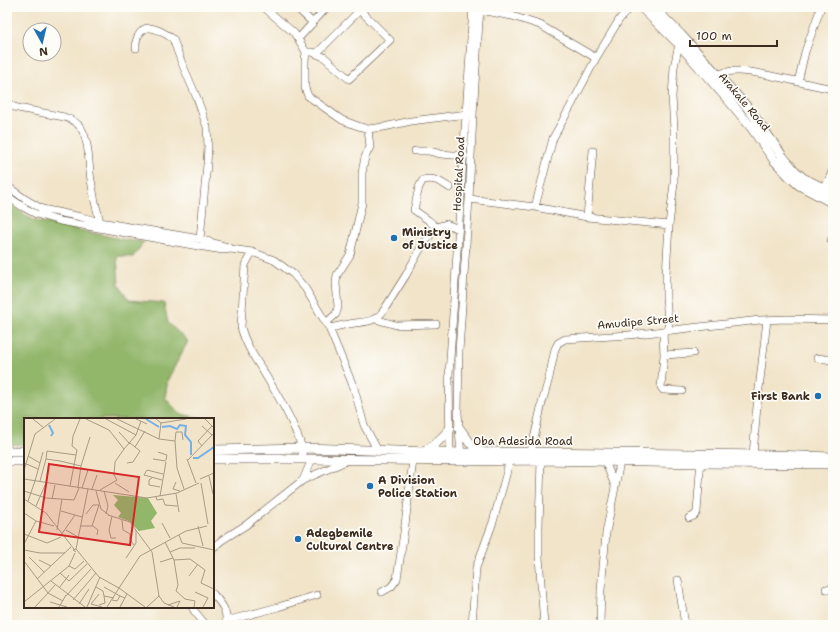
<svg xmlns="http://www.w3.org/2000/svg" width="840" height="632" font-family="'Shantell Sans',sans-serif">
<rect width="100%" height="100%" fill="#fdfcf7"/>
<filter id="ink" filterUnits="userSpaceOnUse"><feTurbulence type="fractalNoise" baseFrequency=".025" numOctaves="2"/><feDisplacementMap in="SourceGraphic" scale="8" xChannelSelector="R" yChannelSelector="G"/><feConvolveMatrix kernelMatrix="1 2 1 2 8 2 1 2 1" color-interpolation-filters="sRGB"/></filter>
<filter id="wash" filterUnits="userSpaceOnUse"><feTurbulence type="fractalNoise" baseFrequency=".012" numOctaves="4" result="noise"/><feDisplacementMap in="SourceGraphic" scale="16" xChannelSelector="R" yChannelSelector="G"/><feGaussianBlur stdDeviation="0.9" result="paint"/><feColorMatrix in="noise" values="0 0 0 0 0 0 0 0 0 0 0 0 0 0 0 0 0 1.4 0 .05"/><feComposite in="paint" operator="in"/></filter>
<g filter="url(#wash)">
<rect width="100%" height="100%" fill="#f1e4c9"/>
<path fill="#92b66a" stroke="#667044" d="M7,200L32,220L126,240L144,242L133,257L117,256L119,285L129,300L164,303L168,323L188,341L168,379L165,398L180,414L208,419H25V444L7,445Z"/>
</g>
<g filter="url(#ink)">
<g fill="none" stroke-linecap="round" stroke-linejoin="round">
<g stroke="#564638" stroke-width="8">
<path id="minor" d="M267,7L266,9L294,33L300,42L306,52L305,61V88L308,96L342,120L358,126L368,129L384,127L411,121L467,114
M296,7L313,23
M480,10L512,16L540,25L596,58
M298,39L327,7
M136,48C136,42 136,38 140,33C142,31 144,28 148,28C155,27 168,35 173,39L181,61L197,98L207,127L208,146L207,164L200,239
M306,52H312L324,57L349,79L390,40L357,7
M317,53L360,10
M7,66V85
M714,76C737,65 764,75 787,79C803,83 818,86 833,89
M798,82L805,52L821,7
M7,101C9,106 14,107 18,108L64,117C71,119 77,122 81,128C90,143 88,163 91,180C93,194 96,208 100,222
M415,151H429L441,154L464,156
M7,186L25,199L42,209L52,211L81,217L100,222L200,239L228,247
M825,189L833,169
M7,196L23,207L36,214L60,221L198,246L223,250L231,249L252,252L274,260L293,274L305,288L329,328L354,388L364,425L378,451
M469,199L535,207L587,217L669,225
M535,207L553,138L572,104L596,58L619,20L630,7
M587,217L593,151
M436,227L428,220L414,210L419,187L423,180C434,177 441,182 450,188
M831,240L833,241
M252,252L245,265L241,327C245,343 254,357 263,371C274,390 287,409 295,430C300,441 302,446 303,459
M375,319L396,325L436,324
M326,323L336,314L338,307L336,283L337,275L350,255L362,203V173L365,157L370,147L368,129
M329,328C336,327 342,325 349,324C364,321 374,324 384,310L406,275L419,251L436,227L446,224L459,229
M663,331L664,355L661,387L663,390L682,391
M669,331L666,298V275L669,225L674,183V129L672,97L674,67L679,44
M664,355L693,353
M817,358L833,360
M531,452L542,403L549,378L555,349L558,343L565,339L629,335L760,320L787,319L833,320
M753,455L757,406L767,320
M450,456L449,375L473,7
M461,458L458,412L459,351L469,199L473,115L480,7
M541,460L539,526V557L544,625
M605,461L615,486
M303,480L312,459
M689,518L694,516L697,512L701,459
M213,548L222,540L246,525L303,480L346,461
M678,580L685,625
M826,589L833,590
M382,592L391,587L397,579L405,525L413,460
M213,594C221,603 229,612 225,625
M192,607L195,612L206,625
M226,621L278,607L317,595
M472,625L476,568L493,522L506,475L509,461
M600,625L601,590L606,533L620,462"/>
</g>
<g stroke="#564638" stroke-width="10">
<path id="major" d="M641,7L679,44L731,103L751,127L774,160L789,176L799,185L833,203
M653,7L681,35L747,107L754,116L783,157L794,170L803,178L833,193
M459,428L470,443L483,453
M213,450L303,448L461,453L531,452L770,455L833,457
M7,451H25
M424,452C434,446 442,438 450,429
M213,459H312L461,461L541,460L700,463L833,464
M7,461H25"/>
</g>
<use href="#minor" stroke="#fff" stroke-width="7"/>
<use href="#major" stroke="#fff" stroke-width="9"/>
</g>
</g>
<g fill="#1f6fb2" stroke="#fdfcf7" stroke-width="1.5">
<circle cx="394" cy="238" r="4"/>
<circle cx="818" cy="396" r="4"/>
<circle cx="370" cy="486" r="4"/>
<circle cx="298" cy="539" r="4"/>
</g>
<g text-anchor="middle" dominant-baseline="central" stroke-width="3.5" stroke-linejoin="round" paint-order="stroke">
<g font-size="11" fill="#3b2a1e" stroke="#fdfcf7">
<text transform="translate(744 102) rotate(50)">Arakale Road</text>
<text transform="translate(459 174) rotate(-87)">Hospital Road</text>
<text transform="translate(638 322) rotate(-5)">Amudipe Street</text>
<text x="523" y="441">Oba Adesida Road</text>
</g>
<g font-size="11" font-weight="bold" fill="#3b2a1e" stroke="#fdfcf7" text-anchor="start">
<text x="402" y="232">Ministry<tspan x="402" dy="13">of Justice</tspan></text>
<text x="810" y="396" text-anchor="end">First Bank</text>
<text x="378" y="480">A Division<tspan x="378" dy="13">Police Station</tspan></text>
<text x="306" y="533">Adegbemile<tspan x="306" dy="13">Cultural Centre</tspan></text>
</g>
</g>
<g transform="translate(24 418)">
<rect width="190" height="190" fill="#f1e4c9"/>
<path d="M89,77L124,80L133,95L127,103L131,110L115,113L105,103L94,99L97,95L90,87L94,82Z" fill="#92b66a"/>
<path fill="none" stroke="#76b0e7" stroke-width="2" d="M122,1L135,9M25,7L29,15L27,18M138,9L146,8L153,11L156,7L162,8L161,17L167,24V37M169,40H174L190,29"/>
<path fill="none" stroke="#a89a85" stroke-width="1" d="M9,1L20,10M62,1L85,12L100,31L91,44L90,57L93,62M82,1L112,17L100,31M93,1L135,21M112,1L123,6M132,1L137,5L135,21L151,23L153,50L160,71M181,1L190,10M137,5L162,1M178,8L188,17M95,14L106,26M112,17L117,3M151,23L152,14H158L159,22M178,28L174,23L188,8M111,29L121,13M134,34L143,37L142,42M4,38L16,45M22,41L23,33L52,37M129,41L142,43M163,41L172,65M164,42L190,15M0,45L14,51M103,45L109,44L116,33L106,25M57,48L66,19M57,50L64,52L58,70M0,52L11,16L31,1M185,58L189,76M128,60L125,62V67L136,69M0,61L123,80L153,75L175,65M176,61L190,55M138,62L120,57L123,52L139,56M11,63L19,34M16,63L22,41L36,43L57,48L54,69M152,64L149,71L156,73M91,65L105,74M177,65L184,106M46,68L53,32L48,28L49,18L56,1M68,71L73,57M76,72L93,62M0,73L22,80L50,82L55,70M72,73L77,91L85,97M80,73L84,88L82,96M152,76L155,94M136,78L142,44M132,79L133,82L139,81L141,87L153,88M0,81L22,95L50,131M28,81L31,67M4,83L11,63M12,88L22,65M37,93L58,99M0,95L12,103L30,108M62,96L69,87H75M84,97L106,104L128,134L135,178L123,189M88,98L85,112L87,120H92M98,102L99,112L106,116V121L110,127M138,105L146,120M57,108H69L74,112L73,117M68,108L75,87M174,108L179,128M33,112L38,81M42,112L54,119M0,116L23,125L37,119M37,117L51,97M155,117L158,125L190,132V130M141,124L150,142L166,141L181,152L177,165L190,171M0,126L12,103M52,131L64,71M0,132L16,135H41M52,134L49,132L52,131L75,159L95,170L116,138L162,113L183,108M146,134L156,130H171M5,139L20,154M102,140L112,125V112M15,142L27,148M150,142L154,167L152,173L161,181L171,183L170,189M0,143L24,175L31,167M136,144L149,140M45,148L51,151L60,143M36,155L45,163L63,146M165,158L174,146M13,161L47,129M27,163L61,189M72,169L79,173L80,178L90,180M80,169L96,178M35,170L45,157M171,174L184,180L179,189M75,176L67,186L78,189M42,178L67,151M135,178L140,185L150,189M49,182L72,155M88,182L93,183L96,178L101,180M0,184L45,148L51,135M26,184L43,189M55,186L65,171M75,187L81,185L80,178M144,187L156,183L153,189M11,189L24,175L39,183M35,189L42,177M63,189L76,159M83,189L95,170L121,189M96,189L103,176"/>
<path fill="#d62828" fill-opacity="0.15" stroke="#d62828" stroke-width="2" d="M25,46L115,59L106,127L15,114Z"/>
<rect width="190" height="190" fill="none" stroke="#3b2a1e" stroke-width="2"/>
</g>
<rect width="840" height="632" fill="none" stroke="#fdfcf7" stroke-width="24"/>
<g transform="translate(42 42) rotate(172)"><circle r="19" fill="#fdfcf7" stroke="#afa8a0"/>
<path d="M0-3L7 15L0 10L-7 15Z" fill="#1f6fb2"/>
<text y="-6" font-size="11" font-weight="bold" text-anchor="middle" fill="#3b2a1e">N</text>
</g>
<path d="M690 40v6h87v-6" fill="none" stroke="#3b2a1e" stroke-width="2"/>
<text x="696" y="40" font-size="12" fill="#3b2a1e" stroke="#fdfcf7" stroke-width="3" paint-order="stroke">100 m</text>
</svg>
